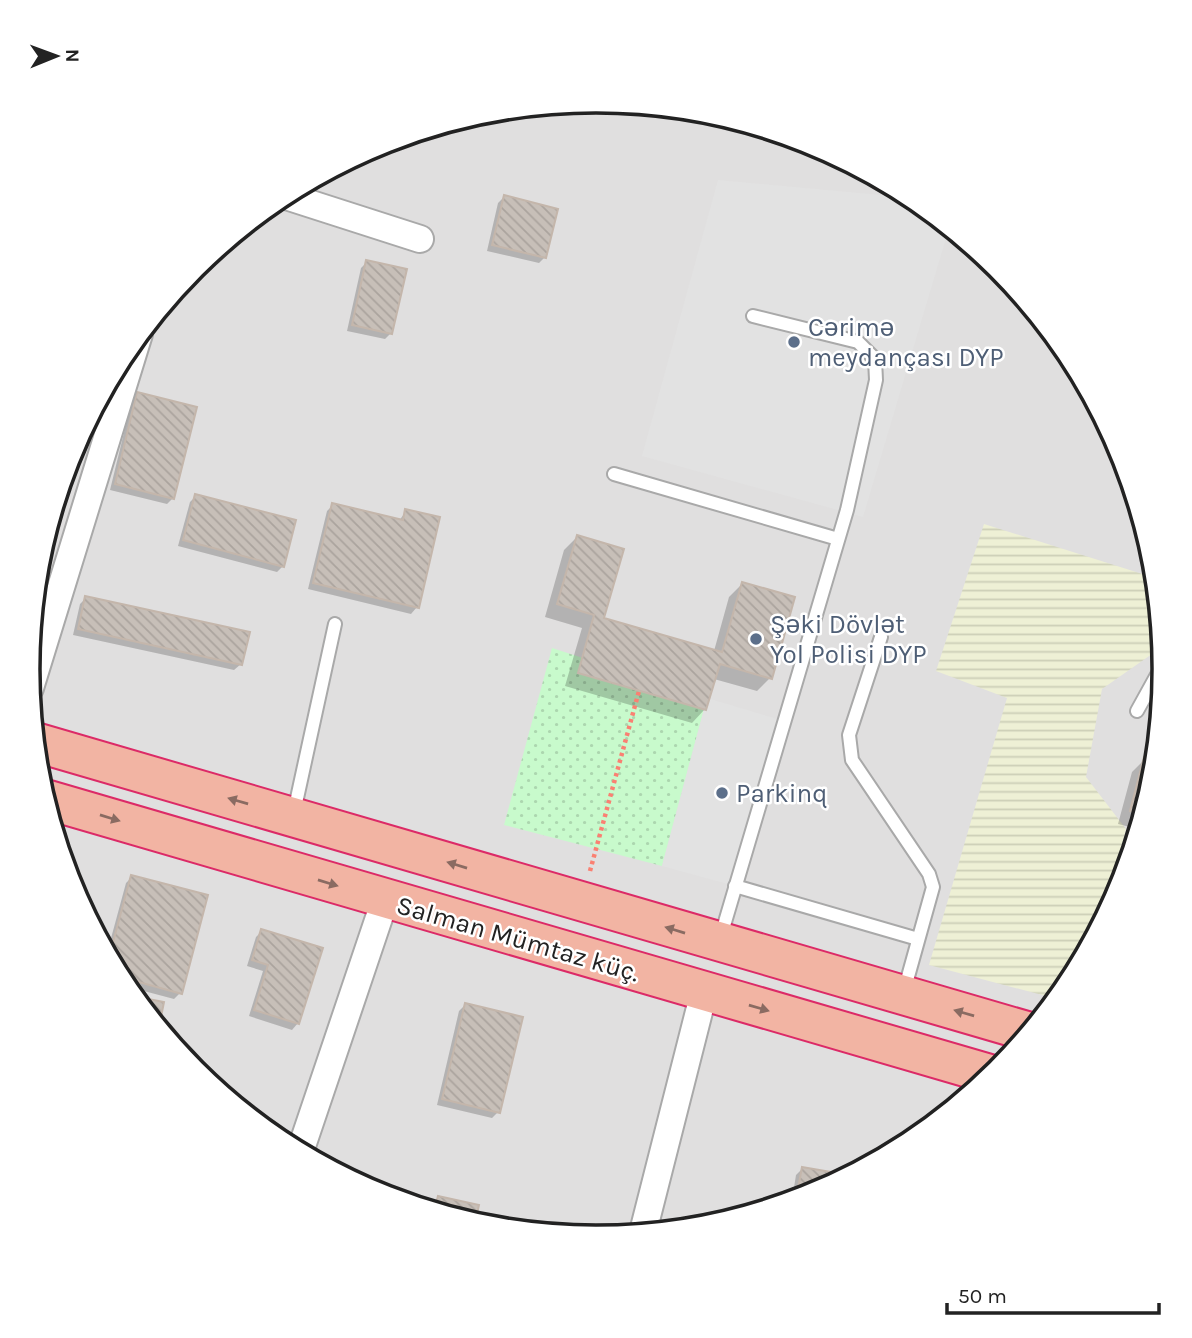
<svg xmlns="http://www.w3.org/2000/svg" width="1192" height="1338" font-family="Karla,sans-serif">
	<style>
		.residential { fill: #e0dfdf }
		.farmland { fill: url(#farmland-rules) }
		.park { fill: url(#park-dots) }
		.parking { fill: #e2e2e2 }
		.shadow { fill: #0003 }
		.building { fill: url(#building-back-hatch); stroke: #c4b6ab; stroke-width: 2 }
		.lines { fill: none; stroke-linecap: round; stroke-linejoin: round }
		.service-casing { stroke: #a9a9a9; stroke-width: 16 }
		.minor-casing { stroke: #a9a9a9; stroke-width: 30 }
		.trunk-casing { stroke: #dc2a67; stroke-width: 42 }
		.path { stroke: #fa8072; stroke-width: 4.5; stroke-dasharray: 3.5 3.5; stroke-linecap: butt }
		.service { stroke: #fff; stroke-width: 12 }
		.minor { stroke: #fff; stroke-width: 26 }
		.trunk { stroke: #f2b4a3; stroke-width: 38 }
		.oneway { fill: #8a6b62 }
		.service-dot { fill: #5c6f8a; stroke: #fff; stroke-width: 2.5 }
		.labels { text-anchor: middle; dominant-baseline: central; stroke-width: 5; stroke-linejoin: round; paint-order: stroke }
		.service-label { font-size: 26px; fill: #4e5e75; stroke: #fff; text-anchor: start }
		.street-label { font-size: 26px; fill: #222; stroke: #fff }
		.rim { fill: none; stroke: #222; stroke-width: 3.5 }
	</style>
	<defs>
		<pattern id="farmland-rules" width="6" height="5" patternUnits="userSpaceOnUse" patternTransform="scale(1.75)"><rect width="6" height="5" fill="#eef0d5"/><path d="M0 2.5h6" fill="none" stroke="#ccceb7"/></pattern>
		<pattern id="park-dots" width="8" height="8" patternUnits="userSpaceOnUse" patternTransform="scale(1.75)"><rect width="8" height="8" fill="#c8facc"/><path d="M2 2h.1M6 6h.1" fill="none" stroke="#acd6af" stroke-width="1.8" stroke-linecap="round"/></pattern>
		<pattern id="building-back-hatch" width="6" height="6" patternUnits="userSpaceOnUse" patternTransform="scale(1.75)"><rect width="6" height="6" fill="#c7bfb8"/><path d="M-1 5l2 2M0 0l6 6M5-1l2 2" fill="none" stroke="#aba49e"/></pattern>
	</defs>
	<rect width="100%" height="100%" fill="#f2efe9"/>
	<path class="residential" d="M30 669a566 566 0 1 1 1132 0a566 566 0 1 1-1132 0Z"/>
	<path class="farmland" d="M 984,524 L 1155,578 L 1162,647 L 1102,689 L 1086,777 L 1126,829 L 1103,919 L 1068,985 L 1057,999 L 929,965 L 1007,698 L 936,671 Z"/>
	<path class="park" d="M 552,648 L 707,698 L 662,866 L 504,825 Z"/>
	<path class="parking" d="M 718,180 L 913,198 L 949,228 L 863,517 L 642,456 Z
		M 707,698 L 784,721 L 735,886 L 662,866 Z"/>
	<path class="shadow" d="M 504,197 L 545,257 L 539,263 L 487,251 L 498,203 Z
		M 367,262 L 391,333 L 385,339 L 347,331 L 361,268 Z
		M 138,394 L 173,498 L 167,504 L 110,490 L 132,400 Z
		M 196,496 L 283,566 L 277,572 L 178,546 L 190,502 Z
		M 333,505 L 399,521 L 406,511 L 417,607 L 411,614 L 308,589 L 327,511 Z
		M 577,537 L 602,619 L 714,651 L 729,597 L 742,584 L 770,678 L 757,691 L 714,679 L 705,709 L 692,723 L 565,686 L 582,628 L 545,617 L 564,550 Z
		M 86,598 L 241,664 L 234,670 L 73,635 L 80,604 Z
		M 1145,759 L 1155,761 L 1153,780 L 1138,829 L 1118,824 L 1132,772 Z
		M 132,877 L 180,993 L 174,999 L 125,986 L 107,953 L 126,883 Z
		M 262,931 L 298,1023 L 292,1030 L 249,1016 L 263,971 L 247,966 L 256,937 Z
		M 465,1005 L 498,1112 L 492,1118 L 437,1105 L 459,1011 Z
		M 802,1169 L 845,1177 L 813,1194 L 792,1200 L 796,1175 Z
		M 438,1197 L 477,1206 L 473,1223 L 431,1210 Z"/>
	<path class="building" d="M 504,195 L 558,209 L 546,258 L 492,245 Z
		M 366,260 L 407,269 L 392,334 L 352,325 Z
		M 137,392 L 197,407 L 174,499 L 115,484 Z
		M 195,494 L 296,520 L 284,567 L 183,540 Z
		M 332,503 L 403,520 L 405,509 L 440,517 L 419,608 L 313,583 Z
		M 577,535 L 624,549 L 604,618 L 722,652 L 742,582 L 795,597 L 772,679 L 720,664 L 706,710 L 578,673 L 594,615 L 557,604 Z
		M 85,596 L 250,632 L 242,665 L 78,629 Z
		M 1144,757 L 1155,760 L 1153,780 L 1143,814 L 1130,811 Z
		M 131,875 L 208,895 L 182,994 L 120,977 L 109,957 Z
		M 261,929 L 323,948 L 299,1024 L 254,1010 L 268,965 L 252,960 Z
		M 133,996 L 164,1002 L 159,1027 Z
		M 465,1003 L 523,1017 L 500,1113 L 442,1099 Z
		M 802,1167 L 848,1175 L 796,1199 Z
		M 438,1196 L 479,1205 L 475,1223 L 434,1211 Z"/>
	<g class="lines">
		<g class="service-casing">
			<path id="service" d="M 614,474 L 838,539
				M 881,637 L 849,735 L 852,760 L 929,874 L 933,887 L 904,991
				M 1137,711 L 1163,664
				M 294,812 L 335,624
				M 735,886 L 918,939
				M 720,939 L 847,510 L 876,380 L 875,359 L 858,342 L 753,316"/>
		</g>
		<g class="minor-casing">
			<path id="minor" d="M 283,195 L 420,239
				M 30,688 L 139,334
				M 300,1152 L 385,900
				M 643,1232 L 704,992"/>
		</g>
		<g class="trunk-casing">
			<path id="trunk" d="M 35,742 L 1030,1032
				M 45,799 L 993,1075"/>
		</g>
		<path class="path" d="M 590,871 L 639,691"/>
		<use href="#service" class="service"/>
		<use href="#minor" class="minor"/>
		<use href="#trunk" class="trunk"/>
	</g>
	<defs><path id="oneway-solid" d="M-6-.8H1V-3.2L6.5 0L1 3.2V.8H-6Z" transform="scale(1.75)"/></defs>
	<g class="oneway">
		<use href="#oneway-solid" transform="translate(238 801) rotate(-164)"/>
		<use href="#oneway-solid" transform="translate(110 818) rotate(17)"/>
		<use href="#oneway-solid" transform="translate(457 865) rotate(-163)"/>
		<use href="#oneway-solid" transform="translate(328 883) rotate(17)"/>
		<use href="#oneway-solid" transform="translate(675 930) rotate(-163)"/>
		<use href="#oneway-solid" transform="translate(759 1008) rotate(16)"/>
		<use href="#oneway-solid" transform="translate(964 1013) rotate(-164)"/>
	</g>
	<g class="service-dot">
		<circle cx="794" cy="342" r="7"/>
		<circle cx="756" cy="639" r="7"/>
		<circle cx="722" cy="793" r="7"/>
	</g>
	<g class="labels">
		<g class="service-label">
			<text x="808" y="327">Cərimə<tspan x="808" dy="30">meydançası DYP</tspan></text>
			<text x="770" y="624">Şəki Dövlət<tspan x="770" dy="30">Yol Polisi DYP</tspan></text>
			<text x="736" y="793">Parkinq</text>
		</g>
		<g class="street-label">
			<text transform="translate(518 939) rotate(16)">Salman Mümtaz küç.</text>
		</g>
	</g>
	<path d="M0 0H1192V1338H0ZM40 669a556 556 0 1 1 1112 0a556 556 0 1 1-1112 0Z" fill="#fff" fill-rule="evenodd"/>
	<path class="rim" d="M40 669a556 556 0 1 1 1112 0a556 556 0 1 1-1112 0Z"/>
	<g transform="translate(56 56) rotate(89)" stroke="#ffffff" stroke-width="5" paint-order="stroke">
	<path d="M0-5L12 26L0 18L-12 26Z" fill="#222222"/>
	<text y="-10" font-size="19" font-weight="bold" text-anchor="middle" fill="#222222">N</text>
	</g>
	<path d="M947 1303v10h212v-10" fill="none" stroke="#222222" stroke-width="3.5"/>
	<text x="958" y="1303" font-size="21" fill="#222222" stroke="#ffffff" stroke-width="5" paint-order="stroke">50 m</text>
</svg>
